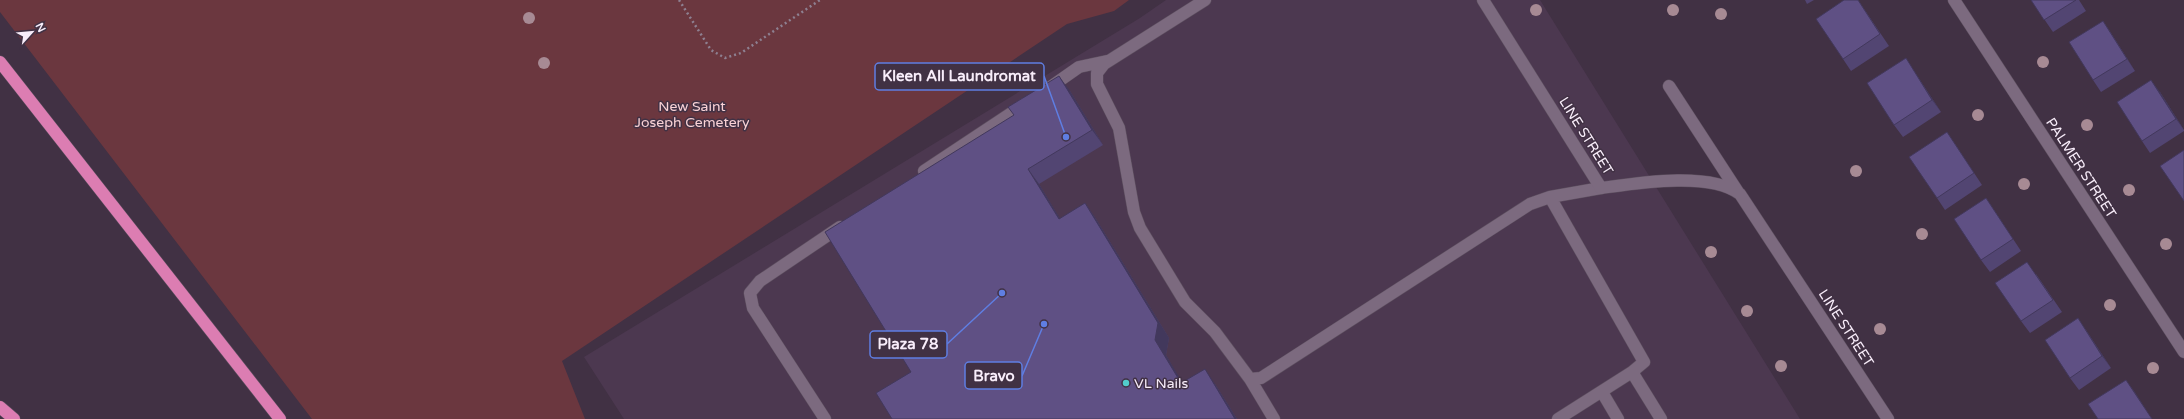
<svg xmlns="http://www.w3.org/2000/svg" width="2184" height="419" font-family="'Varela Round',sans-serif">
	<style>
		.built { fill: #4c3850 }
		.green { fill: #6b373f }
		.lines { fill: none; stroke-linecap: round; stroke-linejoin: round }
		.lane-casing { stroke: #5e5060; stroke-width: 13 }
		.street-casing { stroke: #5e5060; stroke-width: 13 }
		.highway-casing { stroke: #5e5060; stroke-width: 13 }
		.path { stroke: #8e8091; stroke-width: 2.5; stroke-dasharray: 2 3; stroke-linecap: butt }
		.lane { stroke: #7c6a7f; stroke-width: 12 }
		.street { stroke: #7c6a7f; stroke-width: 12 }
		.highway { stroke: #dc7db2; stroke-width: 12 }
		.tree { fill: #a78a94 }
		.wall { fill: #524572 }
		.shaded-wall { fill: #42385c }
		.building { fill: #5f5084; stroke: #42385c }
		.poi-dot { fill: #52cdcc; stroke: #413144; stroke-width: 1.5 }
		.labels { text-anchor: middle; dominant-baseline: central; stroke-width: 3; stroke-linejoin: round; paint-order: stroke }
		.park-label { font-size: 14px; fill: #fad2d6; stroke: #413144 }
		.street-label { font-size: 14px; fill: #f8edfa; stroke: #413144 }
		.poi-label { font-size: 14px; fill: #f8edfa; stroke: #413144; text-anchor: start }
		.leader { fill: none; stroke: #5f7ee2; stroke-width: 1.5 }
		.callout-dot { fill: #5f7ee2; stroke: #413144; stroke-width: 1.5 }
		.callout { fill: #413144; stroke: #5f7ee2; stroke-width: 1.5 }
		.callout-label { font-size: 15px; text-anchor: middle; font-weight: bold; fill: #f8edfa }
	</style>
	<rect width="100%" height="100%" fill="#413144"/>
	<path class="built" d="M 1166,0 L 1540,0 L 1800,419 L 624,419 L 584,357 L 1140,18 Z"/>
	<path class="green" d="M 0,0 L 1129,0 L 1114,11 L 1067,24 L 562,361 L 585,419 L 312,419 L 0,12 Z"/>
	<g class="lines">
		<g class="lane-casing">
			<path id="lane" d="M 1205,0 L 1104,64 L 1097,73 L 1097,84 L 1119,128 L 1134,212 L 1140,228 L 1185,302 L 1215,332 L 1250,379 L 1261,378 L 1530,204 L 1550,197 L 1601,188
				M 1049,88 L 1079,67 L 1107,61
				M 924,171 L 1025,104
				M 1550,197 L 1644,362 L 1632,372 L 1558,419
				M 1632,372 L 1661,419
				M 1250,379 L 1274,419
				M 1602,392 L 1618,419
				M 825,419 L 753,308 L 750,293 L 760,281 L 840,227"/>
		</g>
		<g class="street-casing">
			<path id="street" d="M 1483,0 L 1601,188 C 1637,183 1710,171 1740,194 L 1888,419
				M 1954,0 L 2184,352
				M 1669,86 L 1738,192"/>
		</g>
		<g class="highway-casing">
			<path id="highway" d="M 0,62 L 280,419
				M 0,407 L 14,419"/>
		</g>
		<path class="path" d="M 679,0 L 711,50 L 725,58 L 741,53 L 820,0"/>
		<use href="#lane" class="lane"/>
		<use href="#street" class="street"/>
		<use href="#highway" class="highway"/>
	</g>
	<g class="tree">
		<circle cx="1536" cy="10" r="6"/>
		<circle cx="1673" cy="10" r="6"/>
		<circle cx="1721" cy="14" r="6"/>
		<circle cx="529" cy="18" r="6"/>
		<circle cx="2043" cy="62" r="6"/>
		<circle cx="544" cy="63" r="6"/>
		<circle cx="1978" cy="115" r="6"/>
		<circle cx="2087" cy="125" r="6"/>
		<circle cx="1856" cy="171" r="6"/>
		<circle cx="2024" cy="184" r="6"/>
		<circle cx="2129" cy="190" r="6"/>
		<circle cx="1922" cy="234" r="6"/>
		<circle cx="2166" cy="244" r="6"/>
		<circle cx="1711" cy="252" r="6"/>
		<circle cx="2110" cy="305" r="6"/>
		<circle cx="1747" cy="311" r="6"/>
		<circle cx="1880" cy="329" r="6"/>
		<circle cx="1781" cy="366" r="6"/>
		<circle cx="2153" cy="368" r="6"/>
	</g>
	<path class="wall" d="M 1805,0 L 1814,0 L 1807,4 Z
		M 1858,0 L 1889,46 L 1851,71 L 1843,59 Z
		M 2031,0 L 2079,0 L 2086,11 L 2053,32 Z
		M 2103,21 L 2111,33 L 2135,71 L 2101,92 L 2093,80 Z
		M 1914,71 L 1941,112 L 1903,137 L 1894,125 Z
		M 1070,91 L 1103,145 L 1039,184 L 1060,219 L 1085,203 L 1096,219 L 1169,338 L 1166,355 L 1182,383 L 1215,384 L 1237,419 L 892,419 L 911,372 Z
		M 2160,92 L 2184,130 L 2184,131 L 2150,153 L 2142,141 Z
		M 1955,144 L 1982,185 L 1945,210 L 1937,198 Z
		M 1986,198 L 2021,251 L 1990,272 L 1981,260 Z
		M 2036,274 L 2062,312 L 2030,333 L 2021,321 Z
		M 2086,330 L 2111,368 L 2079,390 L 2070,378 Z"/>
	<path class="shaded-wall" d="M 2103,21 L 2111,33 L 2135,71 L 2127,59 Z
		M 1906,58 L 1914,71 L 1941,112 L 1932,100 Z
		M 1059,76 L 1070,91 L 1103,145 L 1092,130 Z
		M 2151,80 L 2160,92 L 2184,130 L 2176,119 Z
		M 1028,169 L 1039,184 L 1070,235 L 1059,219 Z
		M 1085,203 L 1096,219 L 1169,338 L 1166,355 L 1192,399 L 1181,383 L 1155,340 Z
		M 2078,318 L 2086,330 L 2111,368 L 2102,356 Z
		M 1205,369 L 1215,384 L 1237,419 L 1235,419 Z
		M 2126,380 L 2135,392 L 2152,419 Z"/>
	<path class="building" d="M 1844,0 L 1858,0 L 1880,34 L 1843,59 L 1816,19 Z
		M 2031,0 L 2076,0 L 2044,20 Z
		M 2103,21 L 2127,59 L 2093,80 L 2069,42 Z
		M 1906,58 L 1932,100 L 1894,125 L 1867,83 Z
		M 1059,76 L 1092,130 L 1028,169 L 1059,219 L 1085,203 L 1158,323 L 1155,340 L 1181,383 L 1205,369 L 1235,419 L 892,419 L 876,393 L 911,372 L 825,232 L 1014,115 L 1008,107 Z
		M 2151,80 L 2176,119 L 2142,141 L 2117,102 Z
		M 1947,132 L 1974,173 L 1937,198 L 1909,157 Z
		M 2184,150 L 2184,201 L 2160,166 Z
		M 1986,198 L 2013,239 L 1981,260 L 1954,219 Z
		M 2027,262 L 2053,300 L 2021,321 L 1995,283 Z
		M 2078,318 L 2102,356 L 2070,378 L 2045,340 Z
		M 2126,380 L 2152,419 L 2098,419 L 2088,404 Z"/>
	<circle class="poi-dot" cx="1126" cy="383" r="4"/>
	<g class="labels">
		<g class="park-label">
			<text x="692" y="106">New Saint<tspan x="692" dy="16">Joseph Cemetery</tspan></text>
		</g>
		<g class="street-label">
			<text transform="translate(1586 136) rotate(58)">LINE STREET</text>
			<text transform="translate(2081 168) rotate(57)">PALMER STREET</text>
			<text transform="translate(1846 328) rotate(57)">LINE STREET</text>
		</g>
		<g class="poi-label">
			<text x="1134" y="383">VL Nails</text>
		</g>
	</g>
	<path class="leader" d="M1066 137L1044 76M1002 293L947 344M1044 324L1022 376"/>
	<g class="callout-dot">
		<circle cx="1066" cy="137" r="4"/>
		<circle cx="1002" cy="293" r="4"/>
		<circle cx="1044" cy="324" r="4"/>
	</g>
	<g class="callout">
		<rect x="875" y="63" width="169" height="27" rx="4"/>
		<rect x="870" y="331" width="77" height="27" rx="4"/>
		<rect x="965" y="362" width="57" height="27" rx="4"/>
	</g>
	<g class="callout-label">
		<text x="959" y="81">Kleen All Laundromat</text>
		<text x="908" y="349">Plaza 78</text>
		<text x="994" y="381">Bravo</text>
	</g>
	<g transform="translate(32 32) rotate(63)" stroke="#413144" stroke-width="3" paint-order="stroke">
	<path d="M0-3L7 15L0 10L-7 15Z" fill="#f8edfa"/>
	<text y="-6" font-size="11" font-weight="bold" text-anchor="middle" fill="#f8edfa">N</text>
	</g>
</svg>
